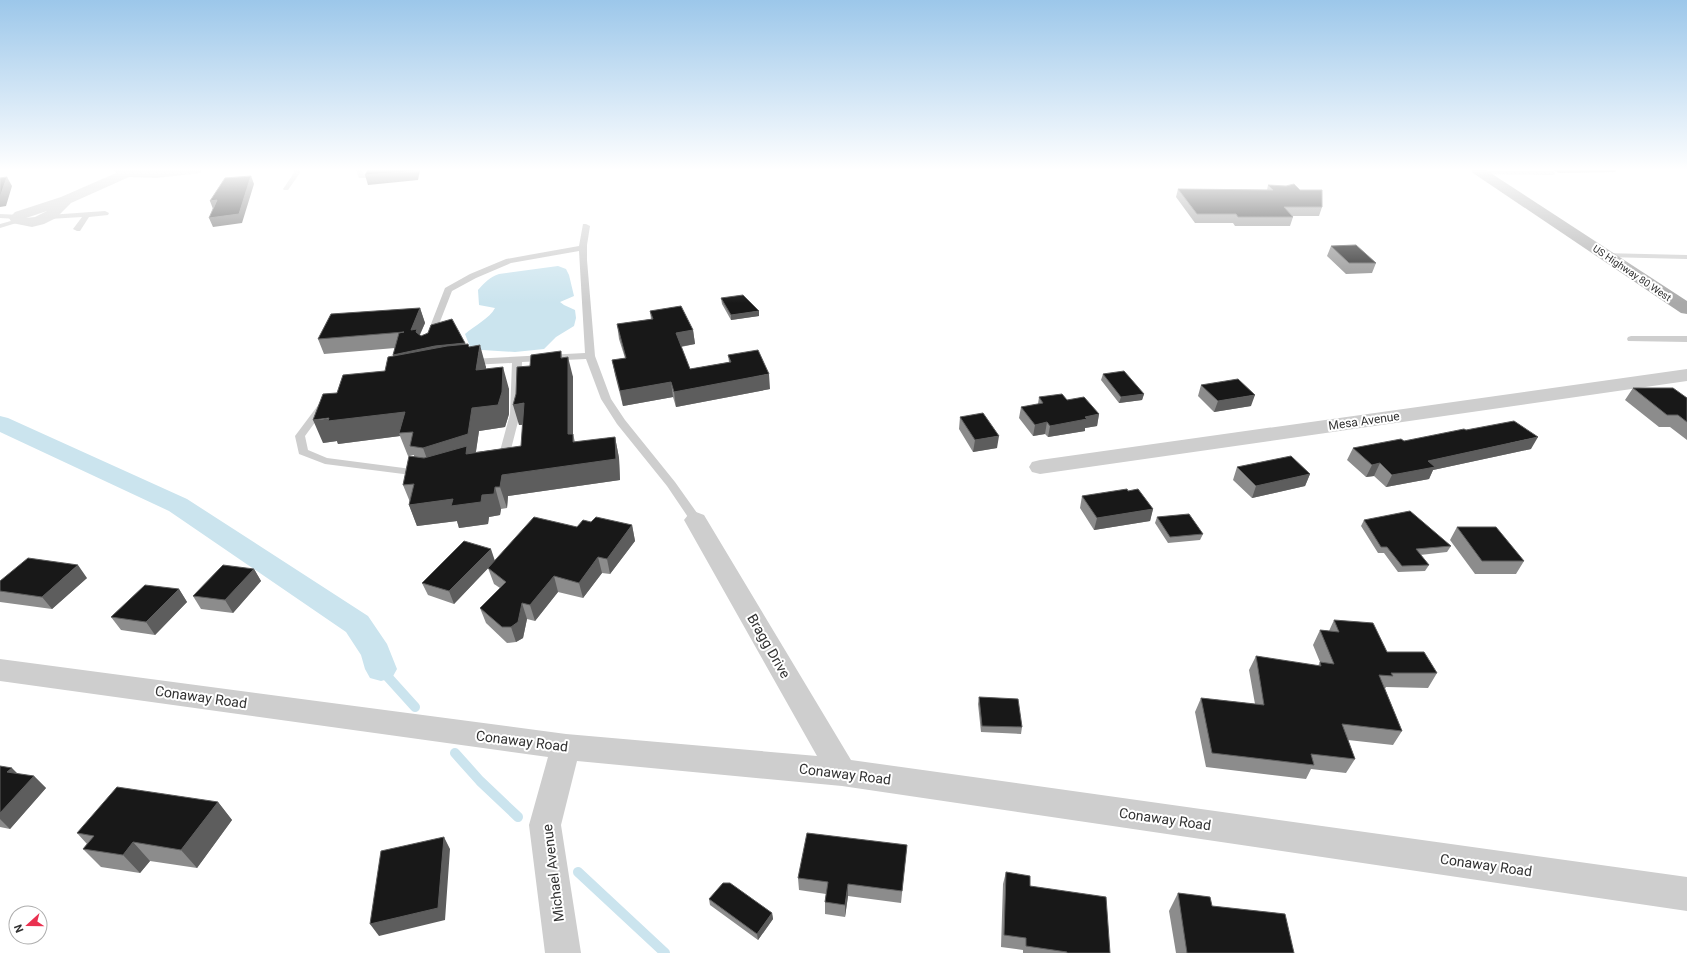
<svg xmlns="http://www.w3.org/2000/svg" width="1687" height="953" font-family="Roboto,sans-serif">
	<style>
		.water { fill: #cbe4ee }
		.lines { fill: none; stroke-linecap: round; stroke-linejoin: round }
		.stream-far1 { stroke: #cbe4ee; stroke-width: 8 }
		.stream { stroke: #cbe4ee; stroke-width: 10 }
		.canal { fill: #cbe4ee; fill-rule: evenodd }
		.service { fill: #cecece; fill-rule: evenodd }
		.minor { fill: #cecece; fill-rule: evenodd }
		.primary { fill: #a9a9a9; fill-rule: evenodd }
		.wall { fill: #8c8c8c }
		.shaded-wall { fill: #5d5d5d }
		.building { fill: #181818; stroke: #5d5d5d }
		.labels { text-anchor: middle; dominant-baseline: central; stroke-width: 4; stroke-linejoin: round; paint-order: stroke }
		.far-street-label { font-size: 10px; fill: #313131; stroke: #fff }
		.street-label { font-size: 12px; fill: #313131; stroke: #fff }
		.near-street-label { font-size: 14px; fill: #313131; stroke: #fff }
	</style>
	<rect width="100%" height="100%" fill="#fff"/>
	<path class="water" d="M 558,266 L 566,269 L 569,275 L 574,296 L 560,302 L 564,305 L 575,310 L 576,318 L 574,326 L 556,337 L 544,349 L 515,352 L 482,350 L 470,347 L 465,334 C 474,326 490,318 495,308 L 479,305 L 478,290 C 484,283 490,277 499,274 Z"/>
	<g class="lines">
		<path class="stream-far1" d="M 381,669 L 388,677"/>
		<path class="stream" d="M 387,676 L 415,707
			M 455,753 L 480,781 L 518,817
			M 578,872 L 665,953"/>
		<path class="canal" d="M 0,416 L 8,418 L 187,499 L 368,616 L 387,644 L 397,669 L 392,678 L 381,681 L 370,678 L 365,669 L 361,655 L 346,632 L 169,511 L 0,432 Z"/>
		<path class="service" d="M 294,170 L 300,170 L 300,173 L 288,190 L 284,190 L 283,189 L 294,173 Z
			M 356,170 L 362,170 L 364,175 L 372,174 L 375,176 L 372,178 L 359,178 Z
			M 1480,171 L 1553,171 L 1556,173 L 1553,175 L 1482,174 L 1479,172 Z
			M 105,211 L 109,213 L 108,215 L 89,217 L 80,231 L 77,231 L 73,229 L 82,217 L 49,219 L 45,217 L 49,215 Z
			M 0,214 L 21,215 L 22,217 L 19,219 L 23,221 L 0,228 L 0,224 L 18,219 L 0,218 Z
			M 583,224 L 586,224 L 590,226 L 587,245 L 587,260 L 595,356 L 611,399 L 625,420 L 675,482 L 702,520 L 700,523 L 692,523 L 667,486 L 617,424 L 601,399 L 586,359 L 522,362 L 520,414 L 510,453 L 509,455 L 496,459 L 491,456 L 492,454 L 500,451 L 510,414 L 512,363 L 471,365 L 466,362 L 471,359 L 585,353 L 579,251 L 511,263 L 476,278 L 452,291 L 434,337 L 430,340 L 426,337 L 445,288 L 470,274 L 506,259 L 579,246 Z
			M 1603,253 L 1687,255 L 1687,259 L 1606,257 L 1602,255 Z
			M 1631,336 L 1687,336 L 1687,342 L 1628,341 L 1627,339 L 1628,337 Z
			M 325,399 L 330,402 L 305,436 L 308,450 L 327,458 L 419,470 L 423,471 L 424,473 L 423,475 L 419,476 L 325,464 L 299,454 L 295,436 L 322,400 Z"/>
		<path class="minor" d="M 114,170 L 202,170 L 201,173 L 156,178 L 129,177 L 71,203 L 56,218 L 44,224 L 32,227 L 12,223 L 9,218 L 15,212 L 61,197 L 116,173 ZM 47,211 L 35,217 L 26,218 Z
			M 1687,369 L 1687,381 L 1040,474 L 1032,472 L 1029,467 L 1032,462 L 1040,460 Z
			M 696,512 L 704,515 L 851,760 L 1687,877 L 1687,911 L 842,786 L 577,761 L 561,825 L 581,953 L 545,953 L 529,825 L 548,757 L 0,681 L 0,659 L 566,734 L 817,756 L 684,520 L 688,515 Z"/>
		<path class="primary" d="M 1472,170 L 1486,170 L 1687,301 L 1687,314 L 1681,313 L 1473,173 Z"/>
	</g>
	<path class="wall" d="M 1553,170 L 1616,170 L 1615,172 L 1559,173 Z
		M 1268,185 L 1300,190 L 1322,207 L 1319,216 L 1292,216 L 1293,217 L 1290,226 L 1235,226 L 1233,223 L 1195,223 L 1176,197 L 1178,189 L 1267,190 Z
		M 1331,246 L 1376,263 L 1372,273 L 1346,274 L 1327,256 Z
		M 721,298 L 759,316 L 731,320 L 722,304 Z
		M 420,308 L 425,323 L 420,335 L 421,336 L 465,343 L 466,345 L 469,347 L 486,367 L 486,369 L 509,389 L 509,414 L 505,427 L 479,431 L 476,452 L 521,446 L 523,425 L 519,425 L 530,366 L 561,351 L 562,358 L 573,377 L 573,434 L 575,442 L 615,437 L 619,458 L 620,480 L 508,496 L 507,508 L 501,509 L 500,515 L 489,517 L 488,524 L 459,528 L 457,521 L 417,526 L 409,505 L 410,502 L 403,485 L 414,457 L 414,455 L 408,456 L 400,436 L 338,444 L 337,441 L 323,443 L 337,393 L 385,371 L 394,356 L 393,355 L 395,348 L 324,354 L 318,339 Z
		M 650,311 L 693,330 L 695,344 L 681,347 L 690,369 L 729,362 L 728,355 L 770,389 L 676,407 L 673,397 L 623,406 L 615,375 L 612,360 L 625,358 L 619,339 L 617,324 L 651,319 Z
		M 1103,374 L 1144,394 L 1142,400 L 1119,403 L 1101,380 Z
		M 1201,385 L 1251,406 L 1214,412 L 1198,396 Z
		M 1633,388 L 1687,398 L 1687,440 L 1670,427 L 1659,427 L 1625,400 Z
		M 1039,397 L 1067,400 L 1099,414 L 1097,426 L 1085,428 L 1085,431 L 1048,437 L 1045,434 L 1033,436 L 1019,418 L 1021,407 L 1038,404 Z
		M 960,417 L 997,448 L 973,452 L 959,429 Z
		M 1466,430 L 1531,449 L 1433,470 L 1429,479 L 1386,487 L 1374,476 L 1366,477 L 1347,460 L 1353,448 L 1404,441 Z
		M 1237,467 L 1310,474 L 1305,486 L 1252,498 L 1233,480 Z
		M 1128,491 L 1153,509 L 1150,521 L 1094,530 L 1080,508 L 1082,496 Z
		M 1157,517 L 1203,534 L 1200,540 L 1168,543 L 1155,523 Z
		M 1364,520 L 1451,546 L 1447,552 L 1420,555 L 1429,565 L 1425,571 L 1398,572 L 1384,553 L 1378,553 L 1361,526 Z
		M 591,522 L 632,525 L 635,541 L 610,574 L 602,573 L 583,598 L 558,592 L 535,621 L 527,619 L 523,638 L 516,642 L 507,643 L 486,623 L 480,608 L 500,588 L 494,584 L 488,568 L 493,563 L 454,604 L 428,595 L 422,583 L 495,561 L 577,527 Z
		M 1457,527 L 1524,561 L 1516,574 L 1475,574 L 1450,540 Z
		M 254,569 L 261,581 L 233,613 L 201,609 L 193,596 Z
		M 87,578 L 52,609 L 0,602 L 0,581 Z
		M 179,589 L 187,602 L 155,635 L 121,630 L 111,617 Z
		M 1334,620 L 1387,652 L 1437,673 L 1428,688 L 1386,687 L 1385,689 L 1402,731 L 1393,745 L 1348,740 L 1355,759 L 1346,773 L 1311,769 L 1306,779 L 1206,767 L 1195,712 L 1201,698 L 1255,704 L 1249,670 L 1256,656 L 1318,666 L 1320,662 L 1313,645 L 1320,630 L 1329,631 Z
		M 979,697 L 1022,727 L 1021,734 L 981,732 L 978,704 Z
		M 0,766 L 18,774 L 34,776 L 46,788 L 10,829 L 0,827 Z
		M 218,802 L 232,820 L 197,868 L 150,861 L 140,873 L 101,867 L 83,849 L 87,844 L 77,833 Z
		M 907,845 L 901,903 L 848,896 L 845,917 L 825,914 L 825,902 L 826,894 L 799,890 L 798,878 Z
		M 1006,872 L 1030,886 L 1110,953 L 1023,953 L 1023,950 L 1001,947 L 1003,884 Z
		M 1178,893 L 1212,906 L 1294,953 L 1176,953 L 1169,911 Z
		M 709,899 L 772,913 L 773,919 L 758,940 L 710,905 Z"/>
	<path class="shaded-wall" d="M 415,170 L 420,170 L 418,180 L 368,185 L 365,175 Z
		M 251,176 L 254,184 L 242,223 L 213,227 L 209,218 Z
		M 7,177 L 12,186 L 6,206 L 0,207 L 0,197 Z
		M 217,200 L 213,209 L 210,201 Z
		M 420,308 L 425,323 L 419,336 L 411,330 Z
		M 759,311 L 759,316 L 731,320 L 731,315 Z
		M 693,330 L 695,344 L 678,347 L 676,333 Z
		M 465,343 L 470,358 L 399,370 L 393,355 L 435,346 Z
		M 480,345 L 486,367 L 483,392 L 476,370 Z
		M 568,357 L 573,377 L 573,455 L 568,434 Z
		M 503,367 L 509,389 L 509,414 L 505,427 L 479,431 L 475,457 L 431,470 L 423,448 L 472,408 Z
		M 769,374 L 770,389 L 676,407 L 674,392 Z
		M 671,382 L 673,397 L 623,406 L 620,391 Z
		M 1144,394 L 1142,400 L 1119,403 L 1121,397 Z
		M 1255,395 L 1251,406 L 1214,412 L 1218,401 Z
		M 524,403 L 529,424 L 519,425 L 513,405 Z
		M 405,412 L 399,433 L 400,436 L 338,444 L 337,441 L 323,443 L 313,420 Z
		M 1099,414 L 1097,426 L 1085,428 L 1085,431 L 1048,437 L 1050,426 L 1085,417 Z
		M 1047,422 L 1045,434 L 1033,436 L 1035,425 Z
		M 999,436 L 997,448 L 973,452 L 975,440 Z
		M 615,437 L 619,458 L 620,480 L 508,496 L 507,508 L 500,487 L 502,475 Z
		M 1538,437 L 1531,449 L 1433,470 L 1429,479 L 1386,487 L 1392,475 L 1428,461 Z
		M 1380,463 L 1374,476 L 1366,477 L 1372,465 Z
		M 1310,474 L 1305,486 L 1252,498 L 1256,486 Z
		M 495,487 L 501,509 L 500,515 L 489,517 L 488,524 L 459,528 L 457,521 L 417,526 L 409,505 L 482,495 Z
		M 1153,509 L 1150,521 L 1094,530 L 1097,518 Z
		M 632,525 L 635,541 L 610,574 L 607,559 Z
		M 491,549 L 495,561 L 454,604 L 449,591 Z
		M 598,557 L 602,573 L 583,598 L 579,583 Z
		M 78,565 L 87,578 L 52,609 L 42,597 Z
		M 254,569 L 261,581 L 233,613 L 225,600 Z
		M 554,576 L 558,592 L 535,621 L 530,605 Z
		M 179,589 L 187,602 L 155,635 L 146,622 Z
		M 522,603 L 527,619 L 523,638 L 516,642 L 511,627 Z
		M 12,768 L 24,780 L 7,772 Z
		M 34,776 L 46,788 L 10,829 L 0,819 L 0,813 Z
		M 218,802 L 232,820 L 197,868 L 181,850 Z
		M 444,837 L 450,849 L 445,920 L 379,936 L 370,924 Z
		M 133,842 L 150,861 L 140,873 L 123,855 Z
		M 848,884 L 848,896 L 845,917 L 845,905 Z
		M 772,913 L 773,919 L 758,940 L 757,934 Z"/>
	<path class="building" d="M 368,170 L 415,170 L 415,171 L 365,175 Z
		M 251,176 L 239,214 L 209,218 L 217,200 L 210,201 L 225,178 Z
		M 7,177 L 0,197 L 0,178 Z
		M 1294,184 L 1300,190 L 1322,190 L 1322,207 L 1284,207 L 1293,217 L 1238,217 L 1236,214 L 1197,214 L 1178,189 L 1273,190 L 1268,185 L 1286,186 Z
		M 1356,245 L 1376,263 L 1349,263 L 1331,246 Z
		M 743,295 L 759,311 L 731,315 L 721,298 Z
		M 681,306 L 693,330 L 676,333 L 690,369 L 731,362 L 728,355 L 758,350 L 769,374 L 674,392 L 671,382 L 620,391 L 612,360 L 626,358 L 617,324 L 653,319 L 650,311 Z
		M 420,308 L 411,330 L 417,329 L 416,332 L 421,336 L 428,333 L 431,325 L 452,319 L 465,343 L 435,346 L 393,355 L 399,333 L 404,332 L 318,339 L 331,314 Z
		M 468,344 L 469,347 L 480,345 L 476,370 L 503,367 L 502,392 L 498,405 L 472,408 L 468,434 L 423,448 L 410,446 L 413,432 L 399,433 L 405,412 L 328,421 L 329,418 L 313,420 L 323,394 L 337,393 L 343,375 L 385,371 L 388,357 L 447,346 Z
		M 561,351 L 561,358 L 568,357 L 568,434 L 573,434 L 573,442 L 615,437 L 616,459 L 502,475 L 500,487 L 495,487 L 494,494 L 482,495 L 481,502 L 451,506 L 453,499 L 409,505 L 414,484 L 403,485 L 409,456 L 424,458 L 467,446 L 466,454 L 521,446 L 524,403 L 513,405 L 516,394 L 517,367 L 530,366 L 531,355 Z
		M 1124,371 L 1144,394 L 1121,397 L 1103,374 Z
		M 1238,379 L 1255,395 L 1218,401 L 1201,385 Z
		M 1633,388 L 1673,388 L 1687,398 L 1687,422 L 1678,415 L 1667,415 Z
		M 1062,394 L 1067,400 L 1084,397 L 1099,414 L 1085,417 L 1087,419 L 1050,426 L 1047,422 L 1035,425 L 1021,407 L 1043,403 L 1039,397 Z
		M 983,413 L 999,436 L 975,440 L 960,417 Z
		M 1514,421 L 1538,437 L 1428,461 L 1435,467 L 1392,475 L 1380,463 L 1372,465 L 1353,448 L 1401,439 L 1404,441 L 1464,429 L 1466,430 Z
		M 1291,456 L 1310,474 L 1256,486 L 1237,467 Z
		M 1127,489 L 1128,491 L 1138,489 L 1153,509 L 1097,518 L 1082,496 Z
		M 1410,511 L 1451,546 L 1416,549 L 1429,565 L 1402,566 L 1387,547 L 1381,547 L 1364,520 Z
		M 1189,514 L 1203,534 L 1170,537 L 1157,517 Z
		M 534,517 L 577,527 L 583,520 L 591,522 L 596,517 L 632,525 L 607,559 L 598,557 L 579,583 L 554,576 L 530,605 L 522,603 L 518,622 L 511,627 L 502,627 L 480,608 L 506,582 L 488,568 Z
		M 1457,527 L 1496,527 L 1524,561 L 1482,561 Z
		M 464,541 L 491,549 L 449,591 L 422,583 Z
		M 28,558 L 78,565 L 42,597 L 0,591 L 0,581 Z
		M 223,565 L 254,569 L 225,600 L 193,596 Z
		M 145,585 L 179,589 L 146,622 L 111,617 Z
		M 1334,620 L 1373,623 L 1387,652 L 1424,652 L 1437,673 L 1391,673 L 1393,676 L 1379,675 L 1402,731 L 1342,724 L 1355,759 L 1311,754 L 1314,765 L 1212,753 L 1201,698 L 1264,705 L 1256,656 L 1321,666 L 1320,662 L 1334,664 L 1320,630 L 1339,632 Z
		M 979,697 L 1018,699 L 1022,727 L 982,726 Z
		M 0,766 L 12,768 L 7,772 L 34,776 L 0,813 Z
		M 117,787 L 218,802 L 181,850 L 133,842 L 123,855 L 83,849 L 94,836 L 77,833 Z
		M 807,833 L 907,845 L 902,891 L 848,884 L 845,905 L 825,902 L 828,882 L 798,878 Z
		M 444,837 L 438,908 L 370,924 L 381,851 Z
		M 1006,872 L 1030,876 L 1030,886 L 1106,897 L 1110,953 L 1067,953 L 1067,952 L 1026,946 L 1026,938 L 1004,935 Z
		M 723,883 L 730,883 L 772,913 L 757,934 L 709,899 Z
		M 1178,893 L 1210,897 L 1212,906 L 1285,914 L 1294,953 L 1187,953 Z"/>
	<linearGradient id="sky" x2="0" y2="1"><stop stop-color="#9cc7ea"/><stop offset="0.56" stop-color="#fff"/><stop offset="1" stop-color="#fff" stop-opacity="0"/></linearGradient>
	<rect width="1687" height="303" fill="url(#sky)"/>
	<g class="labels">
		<g class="far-street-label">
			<text transform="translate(1632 273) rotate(34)">US Highway 80 West</text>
		</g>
		<g class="street-label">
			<text transform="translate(1364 421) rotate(-8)">Mesa Avenue</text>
		</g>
		<g class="near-street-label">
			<text transform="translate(769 646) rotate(60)">Bragg Drive</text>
			<text transform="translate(201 697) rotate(8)">Conaway Road</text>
			<text transform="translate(522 741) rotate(7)">Conaway Road</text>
			<text transform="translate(845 774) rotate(7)">Conaway Road</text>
			<text transform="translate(1165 819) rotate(8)">Conaway Road</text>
			<text transform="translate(1486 865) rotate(8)">Conaway Road</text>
			<text transform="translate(553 873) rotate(-97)">Michael Avenue</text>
		</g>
	</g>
	<g transform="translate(28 925) rotate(249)"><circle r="19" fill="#ffffff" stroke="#adadad"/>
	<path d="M0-3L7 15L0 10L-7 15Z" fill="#ea3150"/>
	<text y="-6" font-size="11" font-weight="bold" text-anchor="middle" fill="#313131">N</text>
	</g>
</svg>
